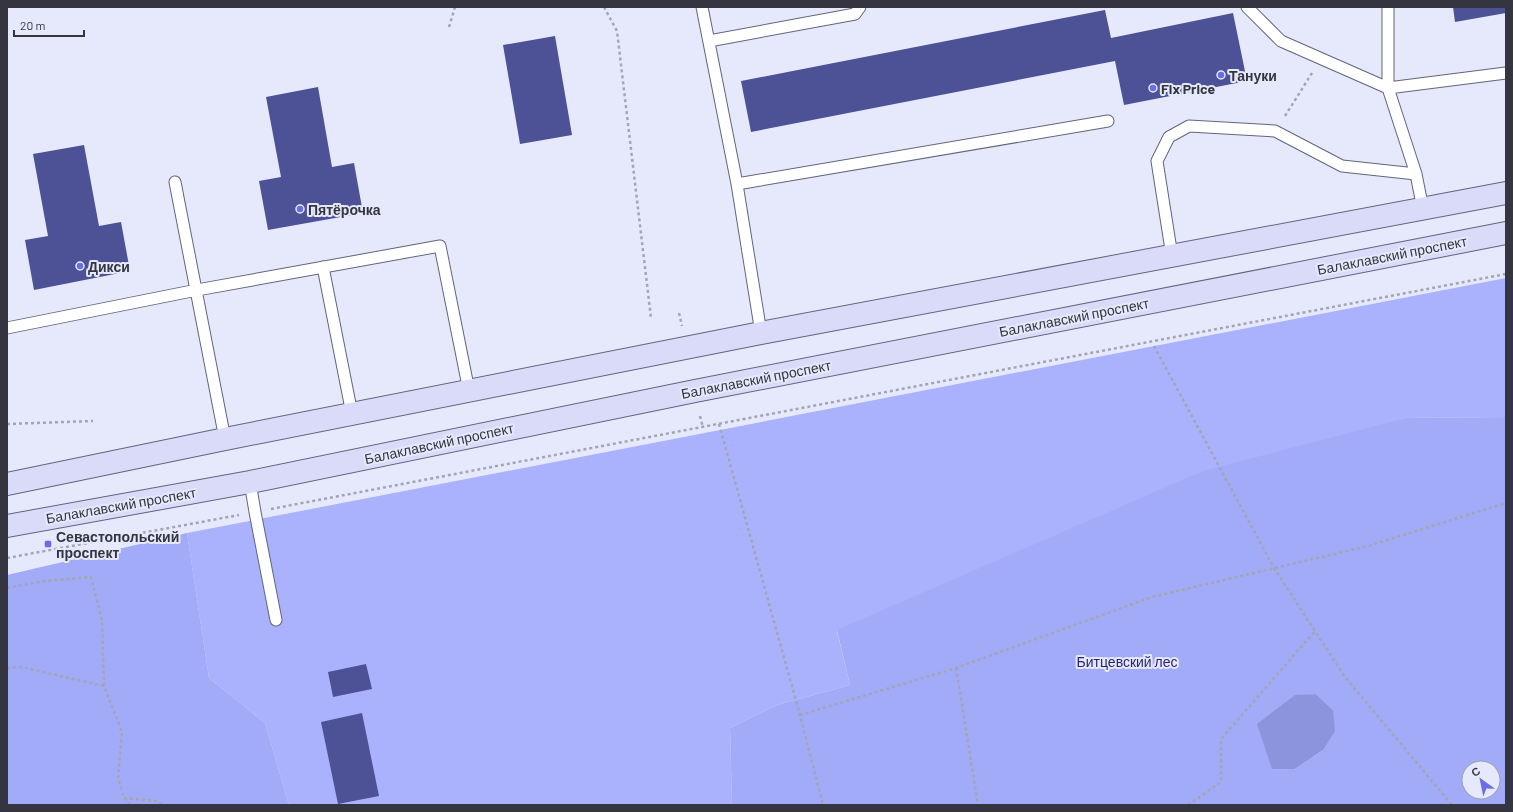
<svg xmlns="http://www.w3.org/2000/svg" width="1513" height="812" font-family="Barlow,sans-serif">
	<style>
		.green { fill: #aab2fe }
		.forest { fill: #a2abf8; fill-rule: evenodd }
		.water { fill: #8c94de }
		.building { fill: #4d5195 }
		.lines { fill: none; stroke-linecap: round; stroke-linejoin: round }
		.lane-casing { stroke: #61657d; stroke-width: 13 }
		.secondary-casing { stroke: #61657d; stroke-width: 24 }
		.path { stroke: #a3a5b5; stroke-width: 2.5; stroke-dasharray: 3 3; stroke-linecap: butt }
		.lane { stroke: #fff; stroke-width: 11 }
		.secondary { stroke: #d9dbf9; stroke-width: 22 }
		.poi-dot { fill: #6a6de6; stroke: #e6e9fb; stroke-width: 1.5 }
		.labels { text-anchor: middle; dominant-baseline: central; stroke-width: 4; stroke-linejoin: round; paint-order: stroke }
		.poi-label { font-size: 14px; font-weight: bold; fill: #343540; stroke: #e6e9fb; text-anchor: start }
		.street-label { font-size: 14px; fill: #343540; stroke: #e6e9fb }
		.park-label { font-size: 14px; fill: #271f75; stroke: #e6e9fb }
	</style>
	<rect width="100%" height="100%" fill="#e6e9fb"/>
	<path class="green" d="M 1506,278 L 1506,417 L 1406,418 L 837,631 L 850,685 L 777,705 L 730,728 L 732,805 L 289,805 L 265,723 L 209,678 L 187,533 Z"/>
	<path class="forest" d="M 1506,417 L 1506,805 L 732,805 L 730,728 L 777,705 L 850,685 L 837,630 L 1203,471 L 1406,418 ZM 1316,694 L 1333,710 L 1323,750 L 1295,769 L 1273,769 L 1295,696 ZM 1469,768 L 1493,768 L 1493,792 L 1469,792 Z
		M 187,533 L 209,678 L 265,723 L 289,805 L 7,805 L 7,575 Z"/>
	<path class="water" d="M 1316,694 L 1333,710 L 1335,731 L 1323,750 L 1295,769 L 1272,769 L 1257,724 L 1295,695 Z"/>
	<path class="building" d="M 1453,7 L 1506,7 L 1506,13 L 1455,22 Z
		M 1105,10 L 1111,38 L 1233,13 L 1247,81 L 1124,105 L 1115,61 L 751,132 L 741,81 Z
		M 555,36 L 572,135 L 520,144 L 503,45 Z
		M 318,87 L 332,167 L 354,163 L 363,213 L 268,230 L 259,181 L 281,177 L 266,97 Z
		M 84,145 L 99,226 L 121,222 L 130,271 L 34,290 L 25,240 L 48,236 L 33,154 Z
		M 366,664 L 372,689 L 333,697 L 328,672 Z
		M 362,713 L 379,796 L 338,804 L 321,722 Z"/>
	<g class="lines">
		<g class="lane-casing">
			<path id="lane" d="M 702,7 L 737,184 L 761,333
				M 1247,7 L 1281,41 L 1388,88 L 1506,73
				M 1388,7 L 1388,88 L 1416,174 L 1423,209
				M 709,41 L 855,14 L 860,7
				M 175,182 L 225,439
				M 737,184 L 1108,121
				M 1172,256 L 1157,161 L 1169,137 L 1189,126 L 1275,131 L 1342,166 L 1416,174
				M 323,267 L 352,414
				M 7,328 L 197,290 L 440,246 L 469,391
				M 250,482 L 255,512 L 276,620"/>
		</g>
		<g class="secondary-casing">
			<path id="secondary" d="M 7,484 L 225,439 L 761,333 L 1506,193
				M 7,526 L 250,482 L 695,391 L 1506,233"/>
		</g>
		<path class="path" d="M 604,7 L 617,31 L 651,318
			M 449,27 L 455,7
			M 1285,116 L 1312,73
			M 679,313 L 682,326
			M 1154,346 L 1274,568 L 1345,677 L 1452,805
			M 700,416 L 703,428
			M 7,424 L 93,421
			M 719,424 L 800,715 L 823,805
			M 271,509 L 1506,274
			M 7,558 L 239,515
			M 7,588 L 45,581 L 91,577 L 102,621 L 104,686 L 122,732 L 118,778 L 124,798 L 130,805
			M 7,668 L 21,667 L 104,686
			M 956,668 L 978,805
			M 800,715 L 956,668 L 1152,597 L 1368,546 L 1506,503
			M 124,798 L 157,801 L 162,805
			M 1188,805 L 1221,782 L 1221,739 L 1315,631"/>
		<use href="#lane" class="lane"/>
		<use href="#secondary" class="secondary"/>
	</g>
	<g class="poi-dot">
		<circle cx="1221" cy="75" r="4"/>
		<circle cx="1153" cy="88" r="4"/>
		<circle cx="300" cy="209" r="4"/>
		<circle cx="80" cy="266" r="4"/>
		<rect x="44" y="540" width="8" height="8" rx="2"/>
	</g>
	<g class="labels">
		<g class="poi-label">
			<text x="1229" y="75">Тануки</text>
			<text x="1161" y="88">Fix Price</text>
			<text x="308" y="209">Пятёрочка</text>
			<text x="88" y="266">Дикси</text>
			<text x="56" y="536">Севастопольский<tspan x="56" dy="16">проспект</tspan></text>
		</g>
		<g class="street-label">
			<text transform="translate(1392 255) rotate(-11)">Балаклавский проспект</text>
			<text transform="translate(1074 317) rotate(-11)">Балаклавский проспект</text>
			<text transform="translate(756 379) rotate(-11)">Балаклавский проспект</text>
			<text transform="translate(439 443) rotate(-12)">Балаклавский проспект</text>
			<text transform="translate(121 505) rotate(-10)">Балаклавский проспект</text>
		</g>
		<g class="park-label">
			<text x="1127" y="661">Битцевский лес</text>
		</g>
	</g>
	<rect width="1513" height="812" fill="none" stroke="#343540" stroke-width="16"/>
	<g transform="translate(1481 780) rotate(327)"><circle r="19" fill="#e6e9fb" stroke="#9fa1b0"/>
	<path d="M0-3L7 15L0 10L-7 15Z" fill="#6a6de6"/>
	<text y="-6" font-size="11" font-weight="bold" text-anchor="middle" fill="#343540">С</text>
	</g>
	<path d="M14 30v6h70v-6" fill="none" stroke="#343540" stroke-width="2"/>
	<text x="20" y="30" font-size="12" fill="#343540" stroke="#e6e9fb" stroke-width="3" paint-order="stroke">20 m</text>
</svg>
